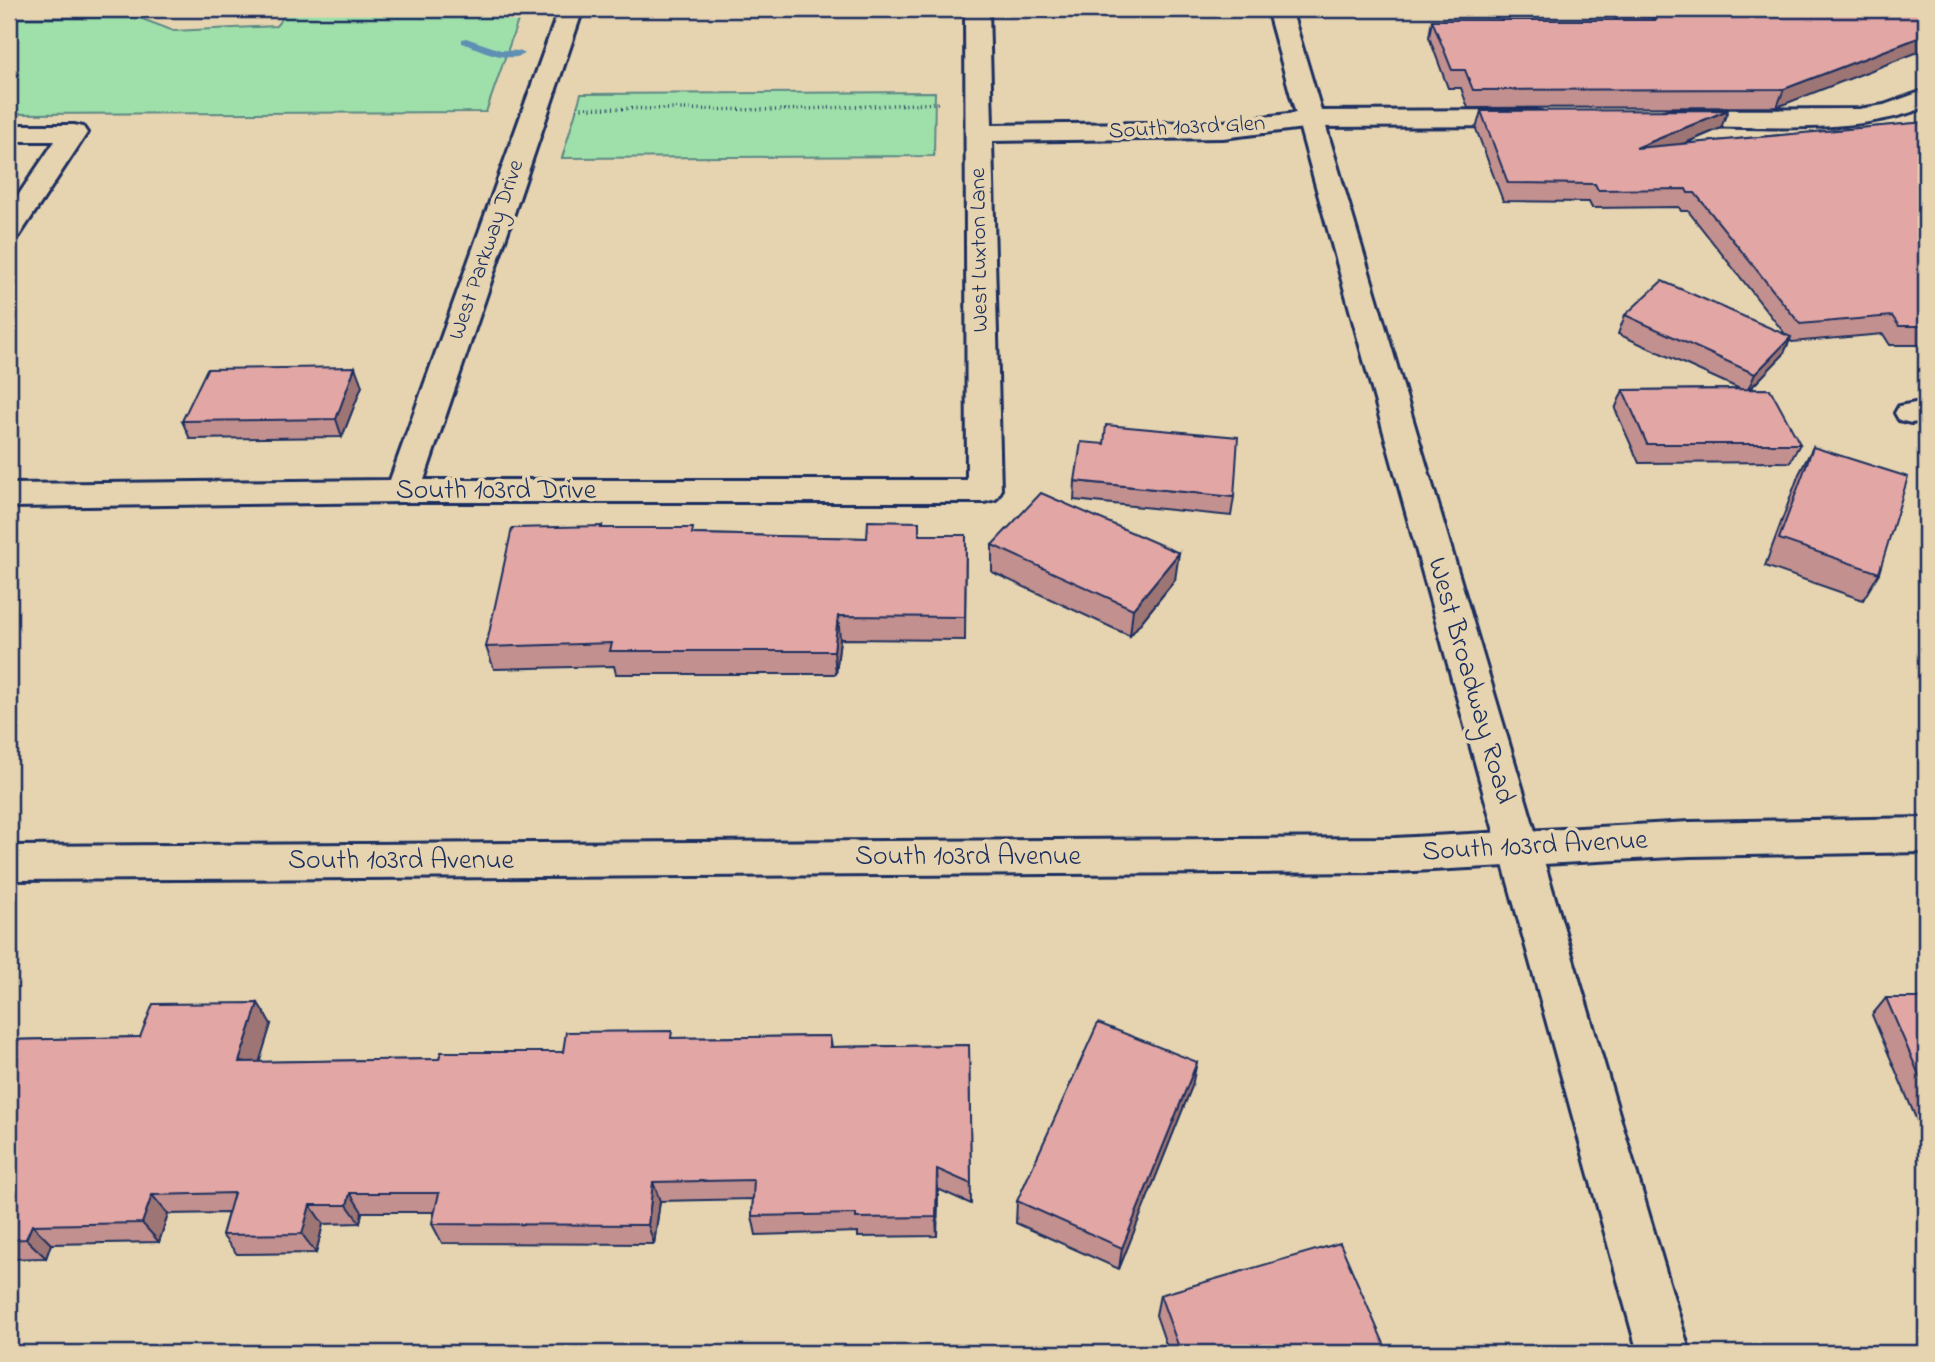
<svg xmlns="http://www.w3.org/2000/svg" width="1935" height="1362" font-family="'Indie Flower',sans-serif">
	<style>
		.green { fill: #9fe0aa; stroke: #5d8884; stroke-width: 2 }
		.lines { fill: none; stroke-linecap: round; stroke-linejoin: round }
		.stream { fill: #5f90b4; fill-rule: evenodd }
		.minor-casing { stroke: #1b2f5e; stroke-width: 6 }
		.tertiary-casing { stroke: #1b2f5e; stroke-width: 6 }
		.secondary-casing { stroke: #1b2f5e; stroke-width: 6 }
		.path { stroke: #1b2f5e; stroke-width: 3.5; stroke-dasharray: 1 3.5; stroke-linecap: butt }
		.minor { fill: #e6d4b1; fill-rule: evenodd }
		.tertiary { fill: #e6d4b1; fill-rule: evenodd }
		.secondary { fill: #e6d4b1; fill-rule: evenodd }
		.wall { fill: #c2908e; stroke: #1b2f5e; stroke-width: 2 }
		.shaded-wall { fill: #9e7574; stroke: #1b2f5e; stroke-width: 2 }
		.building { fill: #e2a7a5; stroke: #1b2f5e; stroke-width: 2 }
		.labels { text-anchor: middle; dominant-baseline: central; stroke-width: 7; stroke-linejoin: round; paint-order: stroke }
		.far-street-label { font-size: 23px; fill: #1b2f5e; stroke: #e6d4b1 }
		.street-label { font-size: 28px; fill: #1b2f5e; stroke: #e6d4b1 }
	</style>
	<rect width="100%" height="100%" fill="#e6d4b1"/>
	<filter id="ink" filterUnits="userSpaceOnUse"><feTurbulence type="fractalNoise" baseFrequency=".0143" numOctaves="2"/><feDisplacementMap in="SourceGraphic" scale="14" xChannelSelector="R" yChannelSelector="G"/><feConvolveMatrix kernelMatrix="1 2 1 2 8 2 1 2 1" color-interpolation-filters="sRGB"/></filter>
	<g filter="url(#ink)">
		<path class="green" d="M 290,9 L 522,9 L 486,112 L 9,114 L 9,18 L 137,17 L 174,31 L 276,26 Z
			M 935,92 L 934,156 L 562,158 L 581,94 Z"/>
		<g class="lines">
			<path class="stream" d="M 466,38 L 501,50 L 520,51 L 525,54 C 508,64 480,49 462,43 L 462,39 Z"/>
			<g class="minor-casing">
				<path id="minor" d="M 559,9 L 583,9 L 424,480 L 967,480 L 965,9 L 989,9 L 992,125 L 1223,122 L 1312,111 L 1532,110 L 1541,112 L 1545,118 L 1541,124 L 1532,126 L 1312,127 L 1223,138 L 992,141 L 1001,491 L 996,499 L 984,502 L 403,502 L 9,507 L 9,484 L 390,480 Z
					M 1926,90 L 1926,107 C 1850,137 1754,125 1672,126 L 1663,124 L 1659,118 L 1663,112 L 1672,110 L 1859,109 L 1884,105 Z
					M 9,125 L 74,125 L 83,127 L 87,133 L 19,236 L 9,239 L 9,209 L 55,141 L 9,141 Z
					M 1926,401 L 1926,421 L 1911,423 L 1899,420 L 1895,413 L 1899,406 Z"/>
			</g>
			<g class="tertiary-casing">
				<path id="tertiary" d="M 1926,818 L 1926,852 L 1690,856 L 1395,872 L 9,880 L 9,846 L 1395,838 L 1690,822 Z"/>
			</g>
			<g class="secondary-casing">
				<path id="secondary" d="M 1267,9 L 1291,9 L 1690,1353 L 1638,1353 Z"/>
			</g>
			<path class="path" d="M 577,108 L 782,110 L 939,103"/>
			<use href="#minor" class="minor"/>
			<use href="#tertiary" class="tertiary"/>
			<use href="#secondary" class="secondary"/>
		</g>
		<path class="wall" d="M 1597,9 L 1926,9 L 1777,107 L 1468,108 L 1461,88 L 1448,88 L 1429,37 L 1432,20 L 1619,20 Z
			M 1481,111 L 1721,128 L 1684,144 L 1926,122 L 1926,345 L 1890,345 L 1883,334 L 1792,342 L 1790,340 L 1783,355 L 1750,389 L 1800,444 L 1790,462 L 1639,463 L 1615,409 L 1623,390 L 1740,389 L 1618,334 L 1625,315 L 1785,334 L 1688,211 L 1681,211 L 1679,207 L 1592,208 L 1589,202 L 1503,201 L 1476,129 Z
			M 362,386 L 342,437 L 190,439 L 182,421 Z
			M 1813,447 L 1879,573 L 1863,600 L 1765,566 L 1799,474 Z
			M 1075,481 L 1234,497 L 1231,516 L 1074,500 Z
			M 919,522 L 919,535 L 966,535 L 965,640 L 840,639 L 836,674 L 616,674 L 614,666 L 494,669 L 486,647 L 602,526 L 602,528 L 694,534 L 867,538 Z
			M 992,545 L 1175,580 L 1130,636 L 992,572 Z
			M 1886,998 L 1926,998 L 1926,1142 L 1872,1015 Z
			M 271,1024 L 259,1062 L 439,1059 L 563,1052 L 674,1038 L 830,1036 L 832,1047 L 969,1045 L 971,1204 L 938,1189 L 937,1236 L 858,1237 L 858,1232 L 756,1235 L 752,1216 L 753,1199 L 660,1201 L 654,1244 L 442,1243 L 432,1224 L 434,1212 L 362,1212 L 360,1223 L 323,1224 L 316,1253 L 237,1254 L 222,1235 L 228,1213 L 168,1214 L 159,1242 L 51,1244 L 46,1258 L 9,1259 L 9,1040 L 140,1037 Z
			M 1192,1086 L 1119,1269 L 1016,1223 L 1017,1201 Z
			M 1160,1295 L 1388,1353 L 1169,1353 L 1156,1315 Z"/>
		<path class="shaded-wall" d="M 1926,35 L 1926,49 L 1777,107 L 1784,89 Z
			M 1728,110 L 1721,128 L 1630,166 L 1636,148 Z
			M 1791,337 L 1783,355 L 1747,392 L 1755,374 Z
			M 355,367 L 362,386 L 342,437 L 336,419 Z
			M 1179,553 L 1175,580 L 1130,636 L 1133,609 Z
			M 838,616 L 840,639 L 836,674 L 834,651 Z
			M 258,1003 L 271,1024 L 253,1083 L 239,1062 Z
			M 1197,1062 L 1192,1086 L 1119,1269 L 1122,1248 Z
			M 937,1169 L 938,1189 L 937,1236 L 936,1217 Z
			M 653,1182 L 660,1201 L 654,1244 L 648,1225 Z
			M 350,1193 L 362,1212 L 360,1223 L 347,1205 Z
			M 152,1195 L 168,1214 L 159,1242 L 142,1223 Z
			M 310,1205 L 323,1224 L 316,1253 L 302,1234 Z
			M 32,1225 L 51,1244 L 46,1258 L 26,1239 Z"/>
		<path class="building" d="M 1635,9 L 1926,9 L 1926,35 L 1784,89 L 1473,90 L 1465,70 L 1452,70 L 1432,20 L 1657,20 Z
			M 1728,110 L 1636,148 L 1926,122 L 1926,326 L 1899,326 L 1892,316 L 1800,324 L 1695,193 L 1688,193 L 1686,189 L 1598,190 L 1595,184 L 1508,183 L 1481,111 Z
			M 1662,281 L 1791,337 L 1755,374 L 1625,315 Z
			M 355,367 L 336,419 L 182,421 L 207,369 Z
			M 1770,389 L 1800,444 L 1647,444 L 1623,390 Z
			M 1106,425 L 1238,437 L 1234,497 L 1075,481 L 1081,442 L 1104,444 Z
			M 1813,447 L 1908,477 L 1879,573 L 1779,539 Z
			M 1041,493 L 1179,553 L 1133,609 L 992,545 Z
			M 868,521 L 919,522 L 919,535 L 966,535 L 965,617 L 838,616 L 834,651 L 610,651 L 612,643 L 486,647 L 512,528 L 602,526 L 601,528 L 693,528 L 692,534 L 867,538 Z
			M 1886,998 L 1926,998 L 1926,1091 Z
			M 258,1003 L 239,1062 L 439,1059 L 441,1052 L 563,1052 L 566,1032 L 672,1031 L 671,1038 L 830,1036 L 830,1047 L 969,1045 L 971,1184 L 937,1169 L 936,1217 L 856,1218 L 856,1214 L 752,1216 L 754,1180 L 653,1182 L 648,1225 L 432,1224 L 439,1193 L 350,1193 L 347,1205 L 310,1205 L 302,1234 L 222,1235 L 234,1193 L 152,1195 L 142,1223 L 32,1225 L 26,1239 L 9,1240 L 9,1040 L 140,1037 L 153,1004 Z
			M 1098,1023 L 1197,1062 L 1122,1248 L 1017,1201 Z
			M 1340,1243 L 1388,1353 L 1181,1353 L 1160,1295 Z"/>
	</g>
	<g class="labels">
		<g class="far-street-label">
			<text transform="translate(1187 128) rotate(-3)">South 103rd Glen</text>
			<text transform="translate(487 250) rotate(-71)">West Parkway Drive</text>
			<text transform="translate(980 250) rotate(-91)">West Luxton Lane</text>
		</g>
		<g class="street-label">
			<text x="496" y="491">South 103rd Drive</text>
			<text transform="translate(1470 681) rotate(74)">West Broadway Road</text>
			<text transform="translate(1535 847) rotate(-3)">South 103rd Avenue</text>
			<text x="968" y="857">South 103rd Avenue</text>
			<text x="401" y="861">South 103rd Avenue</text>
		</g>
	</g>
	<rect width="1935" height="1362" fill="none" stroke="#e6d4b1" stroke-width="35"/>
	<rect x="18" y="18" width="1900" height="1327" fill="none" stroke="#1b2f5e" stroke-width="2.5" filter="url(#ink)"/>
</svg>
